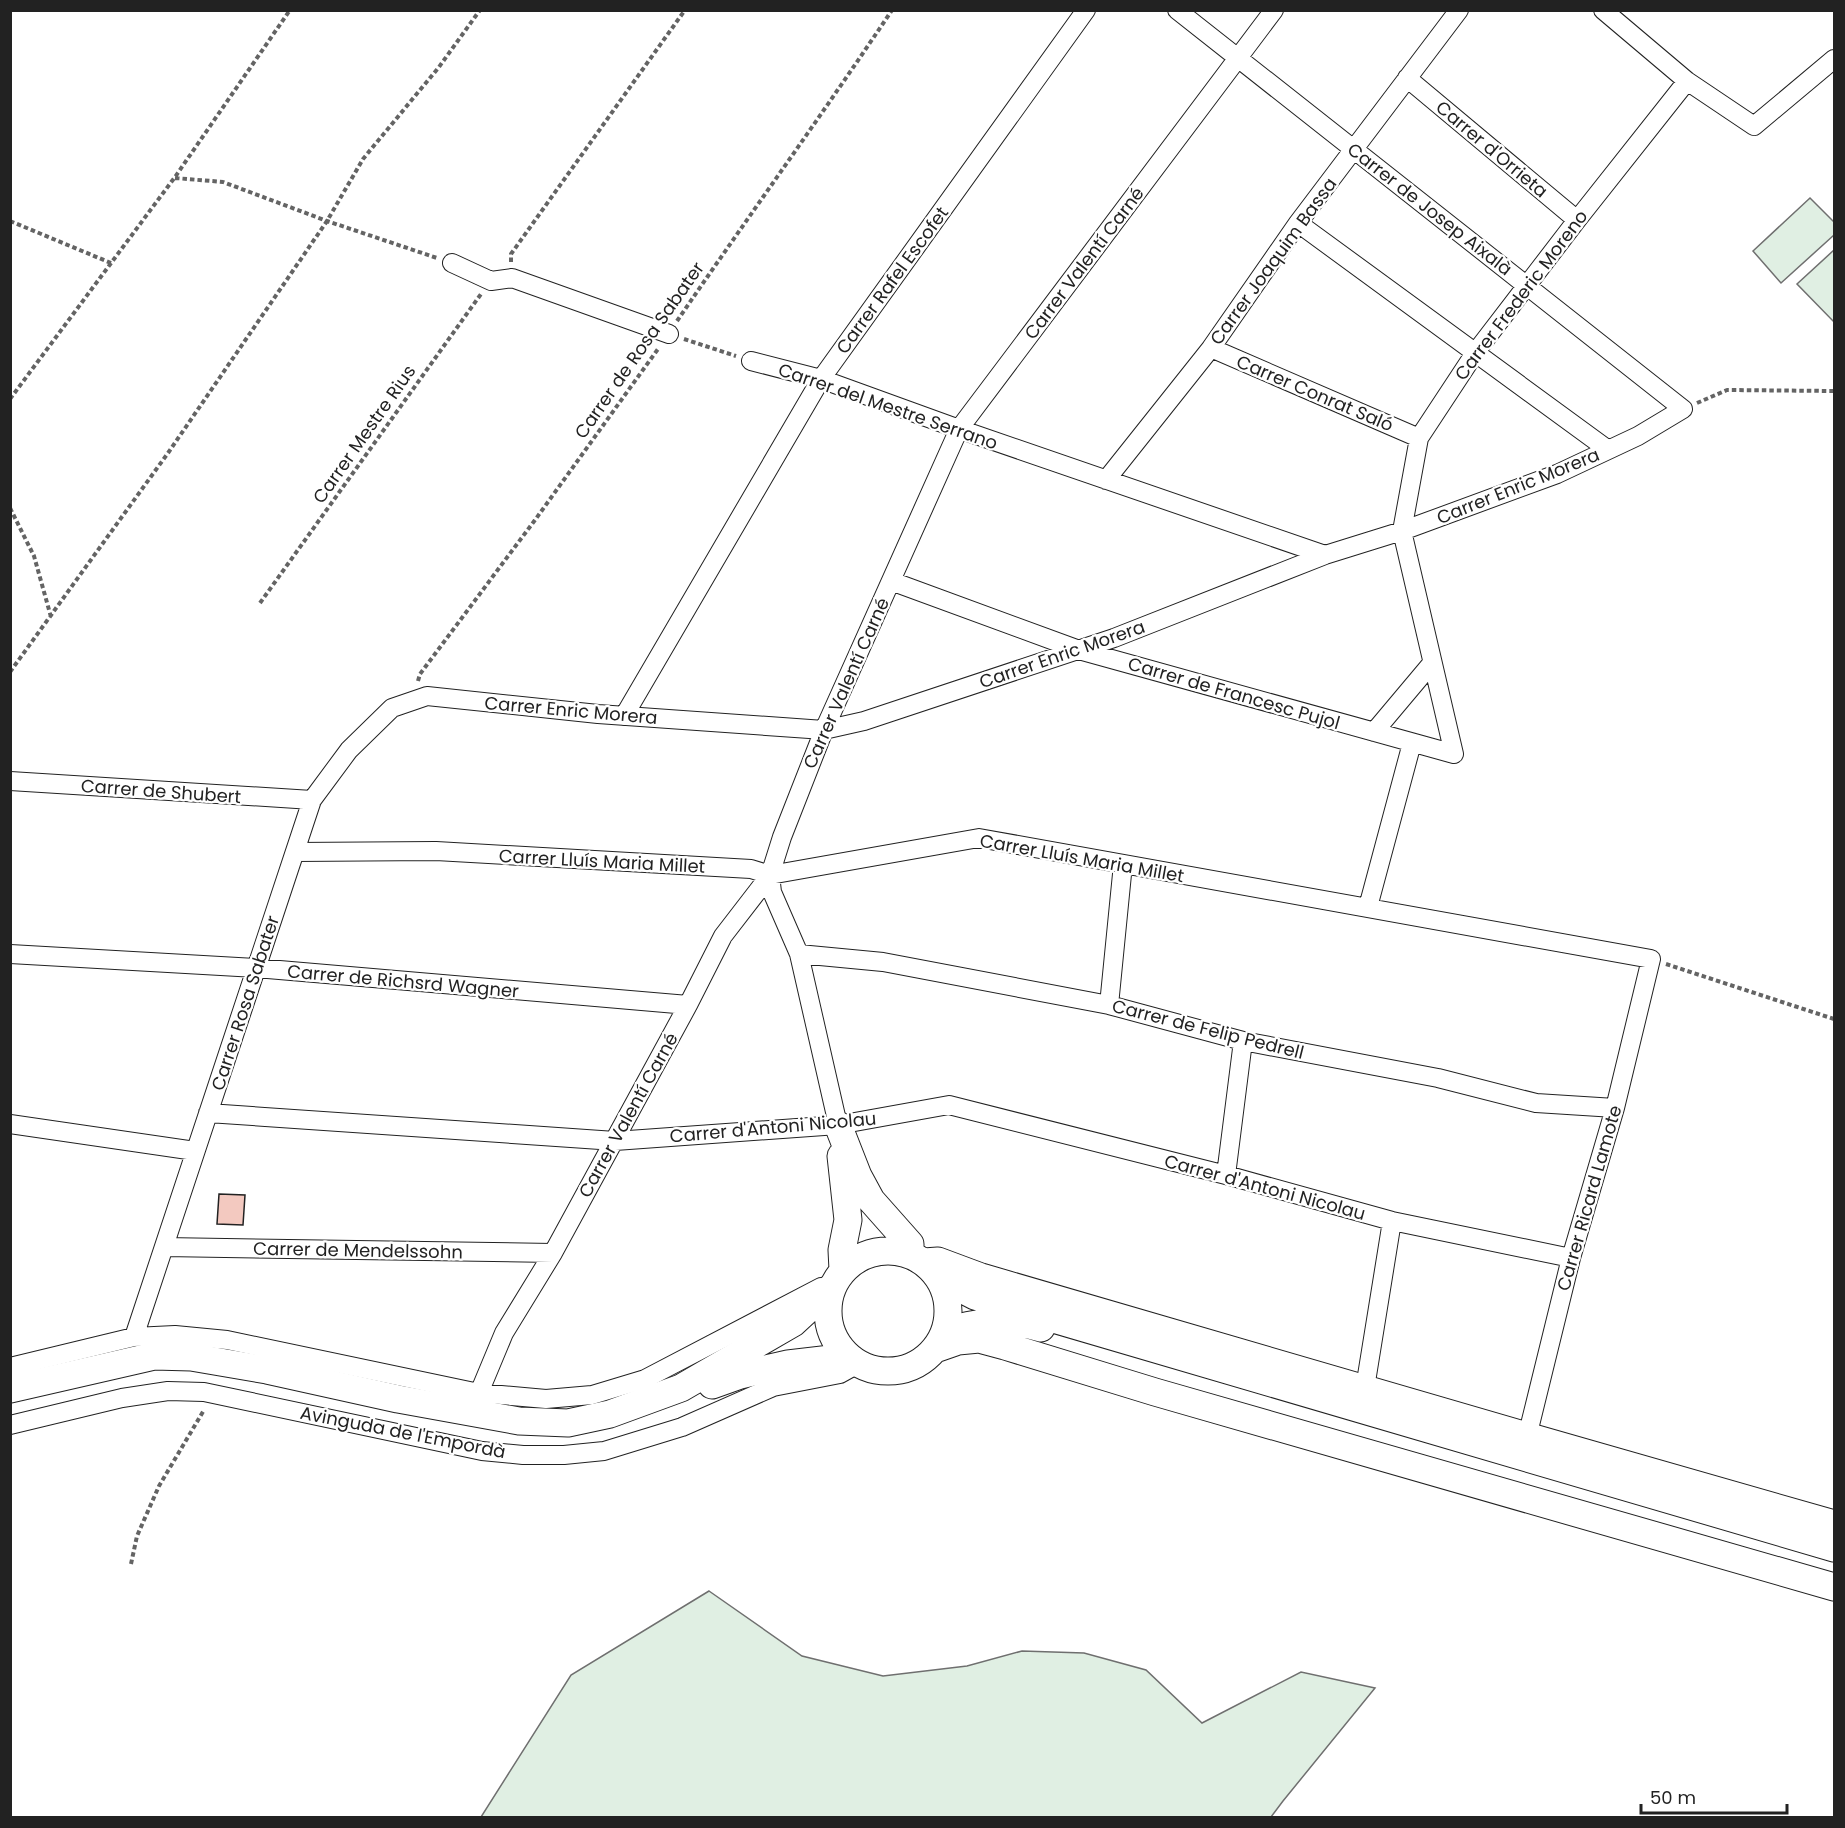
<svg xmlns="http://www.w3.org/2000/svg" width="1845" height="1828" font-family="Poppins,sans-serif">
	<style>
		.green { fill: #e0efe3; stroke: #6f6f6f; stroke-width: 1.5 }
		.building { fill: #f3c9c0; stroke: #222; stroke-width: 1.5 }
		.lines { fill: none; stroke-linecap: round; stroke-linejoin: round }
		.minor-casing { stroke: #222; stroke-width: 20 }
		.primary-casing { stroke: #222; stroke-width: 29 }
		.path { stroke: #646464; stroke-width: 4; stroke-dasharray: 4.5 3; stroke-linecap: butt }
		.minor { stroke: #fff; stroke-width: 18 }
		.primary { stroke: #fff; stroke-width: 27 }
		.labels { text-anchor: middle; dominant-baseline: central; stroke-width: 4.5; stroke-linejoin: round; paint-order: stroke }
		.street-label { font-size: 18px; fill: #222; stroke: #fff }
	</style>
	<rect width="100%" height="100%" fill="#fff"/>
	<path class="green" d="M 1810,198 L 1834,222 L 1834,235 L 1781,283 L 1753,251 Z
		M 1834,250 L 1834,322 L 1797,284 Z
		M 709,1591 L 802,1656 L 883,1676 L 967,1666 L 1022,1651 L 1084,1653 L 1146,1670 L 1202,1723 L 1301,1672 L 1375,1688 L 1283,1801 L 1271,1817 L 481,1817 L 571,1675 Z"/>
	<path class="building" d="M 219,1194 L 245,1195 L 243,1225 L 217,1224 Z"/>
	<g class="lines">
		<g class="minor-casing">
			<path id="minor" d="M 1603,10 L 1687,81 L 1754,126 L 1834,59
				M 1407,78 L 1577,220
				M 1298,223 L 1607,449
				M 452,263 L 491,281 L 512,278 L 669,334
				M 1211,348 L 1419,438
				M 751,361 L 821,379 L 959,429 L 1325,555
				M 1106,480 L 1211,348 L 1298,223 L 1459,10
				M 891,581 L 1079,650 L 1454,754 L 1402,531 L 1419,438 L 1475,353 L 1577,220 L 1687,81
				M 624,716 L 821,379 L 1086,10
				M 1374,732 L 1432,663
				M 10,781 L 312,800
				M 295,852 L 436,851 L 751,869 L 770,875 L 979,838 L 1651,959 L 1615,1108 L 1571,1258 L 1527,1437
				M 770,875 L 772,892 L 799,954 L 838,1125
				M 1368,907 L 1412,743
				M 10,954 L 256,968 L 688,1005
				M 799,954 L 883,962 L 1109,1005 L 1243,1041 L 1438,1078 L 1536,1103 L 1615,1108
				M 1109,1005 L 1123,864
				M 208,1113 L 615,1141 L 838,1125 L 949,1105 L 1226,1175 L 1392,1221 L 1571,1258
				M 10,1124 L 195,1151
				M 1226,1175 L 1243,1041
				M 164,1247 L 553,1253
				M 134,1337 L 312,800 L 349,750 L 392,708 L 427,696 L 598,714 L 824,730 L 864,721 L 1114,638 L 1325,555 L 1402,531 L 1557,474 L 1638,436 L 1683,409 L 1177,10
				M 10,1367 L 134,1337 L 175,1335 L 227,1340 L 479,1393 L 546,1399 L 592,1395 L 645,1379 L 821,1287
				M 1365,1388 L 1392,1221
				M 479,1393 L 504,1333 L 553,1253 L 688,1005 L 723,936 L 770,875 L 782,837 L 824,730 L 959,429 L 1274,10
				M 10,1425 L 122,1398 L 168,1391 L 204,1392 L 482,1451 L 523,1455 L 564,1455 L 604,1451 L 682,1427 L 773,1387 L 840,1374 L 858,1364"/>
		</g>
		<g class="primary-casing">
			<path id="primary" d="M 838,1125 L 858,1176 L 871,1200 L 910,1244 L 910,1255
				M 841,1156 L 848,1220 L 842,1250 L 843,1270
				M828 1311a60 60 0 1 1 120 0a60 60 0 1 1-120 0Z
				M 924,1262 L 938,1261 L 981,1277 C 1265,1359 1549,1444 1834,1524
				M 938,1277 L 975,1296 L 1834,1548
				M 957,1328 C 984,1321 1014,1320 1041,1328
				M 935,1349 L 958,1341 L 979,1339 L 1005,1346 L 1155,1392 L 1834,1587
				M 712,1385 L 740,1375 L 788,1364 L 848,1357
				M 10,1389 L 154,1356 L 191,1357 L 267,1370 L 398,1399 L 519,1421 L 568,1423 L 610,1414 L 681,1388 L 793,1323 L 833,1286"/>
		</g>
		<path class="path" d="M 175,178 L 223,182 L 327,221 L 437,258
			M 10,221 L 111,263
			M 511,262 L 511,254 L 685,10
			M 677,321 C 748,217 822,115 892,10
			M 684,339 L 736,356
			M 10,399 L 175,177 L 290,10
			M 1697,403 L 1727,390 L 1834,391
			M 10,508 L 34,556 L 51,617
			M 260,603 L 481,294
			M 10,672 L 168,453 L 327,221 L 363,159 L 439,67 L 480,10
			M 418,681 L 420,674 L 535,520 L 658,349
			M 1666,964 L 1834,1019
			M 131,1564 L 137,1536 L 159,1486 L 204,1410"/>
		<use href="#minor" class="minor"/>
		<use href="#primary" class="primary"/>
	</g>
	<g class="labels">
		<g class="street-label">
			<text transform="translate(1492 149) rotate(40)">Carrer d'Orrieta</text>
			<text transform="translate(1430 209) rotate(38)">Carrer de Josep Aixalà</text>
			<text transform="translate(1273 261) rotate(-54)">Carrer Joaquim Bassa</text>
			<text transform="translate(1084 263) rotate(-53)">Carrer Valentí Carné</text>
			<text transform="translate(892 280) rotate(-54)">Carrer Rafel Escofet</text>
			<text transform="translate(1521 295) rotate(-53)">Carrer Frederic Moreno</text>
			<text transform="translate(639 350) rotate(-55)">Carrer de Rosa Sabater</text>
			<text transform="translate(1315 393) rotate(23)">Carrer Conrat Saló</text>
			<text transform="translate(888 406) rotate(19)">Carrer del Mestre Serrano</text>
			<text transform="translate(364 434) rotate(-55)">Carrer Mestre Rius</text>
			<text transform="translate(1518 486) rotate(-22)">Carrer Enric Morera</text>
			<text transform="translate(1062 654) rotate(-19)">Carrer Enric Morera</text>
			<text transform="translate(846 683) rotate(-66)">Carrer Valentí Carné</text>
			<text transform="translate(1234 693) rotate(16)">Carrer de Francesc Pujol</text>
			<text transform="translate(571 710) rotate(5)">Carrer Enric Morera</text>
			<text transform="translate(161 791) rotate(4)">Carrer de Shubert</text>
			<text transform="translate(1082 858) rotate(10)">Carrer Lluís Maria Millet</text>
			<text transform="translate(602 861) rotate(3)">Carrer Lluís Maria Millet</text>
			<text transform="translate(403 981) rotate(5)">Carrer de Richsrd Wagner</text>
			<text transform="translate(245 1003) rotate(-72)">Carrer Rosa Sabater</text>
			<text transform="translate(1208 1029) rotate(14)">Carrer de Felip Pedrell</text>
			<text transform="translate(628 1115) rotate(-61)">Carrer Valentí Carné</text>
			<text transform="translate(773 1127) rotate(-5)">Carrer d'Antoni Nicolau</text>
			<text transform="translate(1265 1187) rotate(15)">Carrer d'Antoni Nicolau</text>
			<text transform="translate(1589 1198) rotate(-74)">Carrer Ricard Lamote</text>
			<text transform="translate(358 1250) rotate(1)">Carrer de Mendelssohn</text>
			<text transform="translate(403 1432) rotate(11)">Avinguda de l'Empordà</text>
		</g>
	</g>
	<rect width="1845" height="1828" fill="none" stroke="#222222" stroke-width="24"/>
	<path d="M1641 1804v9h146v-9" fill="none" stroke="#222222" stroke-width="3"/>
	<text x="1650" y="1804" font-size="18" fill="#222222" stroke="#ffffff" stroke-width="4.5" paint-order="stroke">50 m</text>
</svg>
